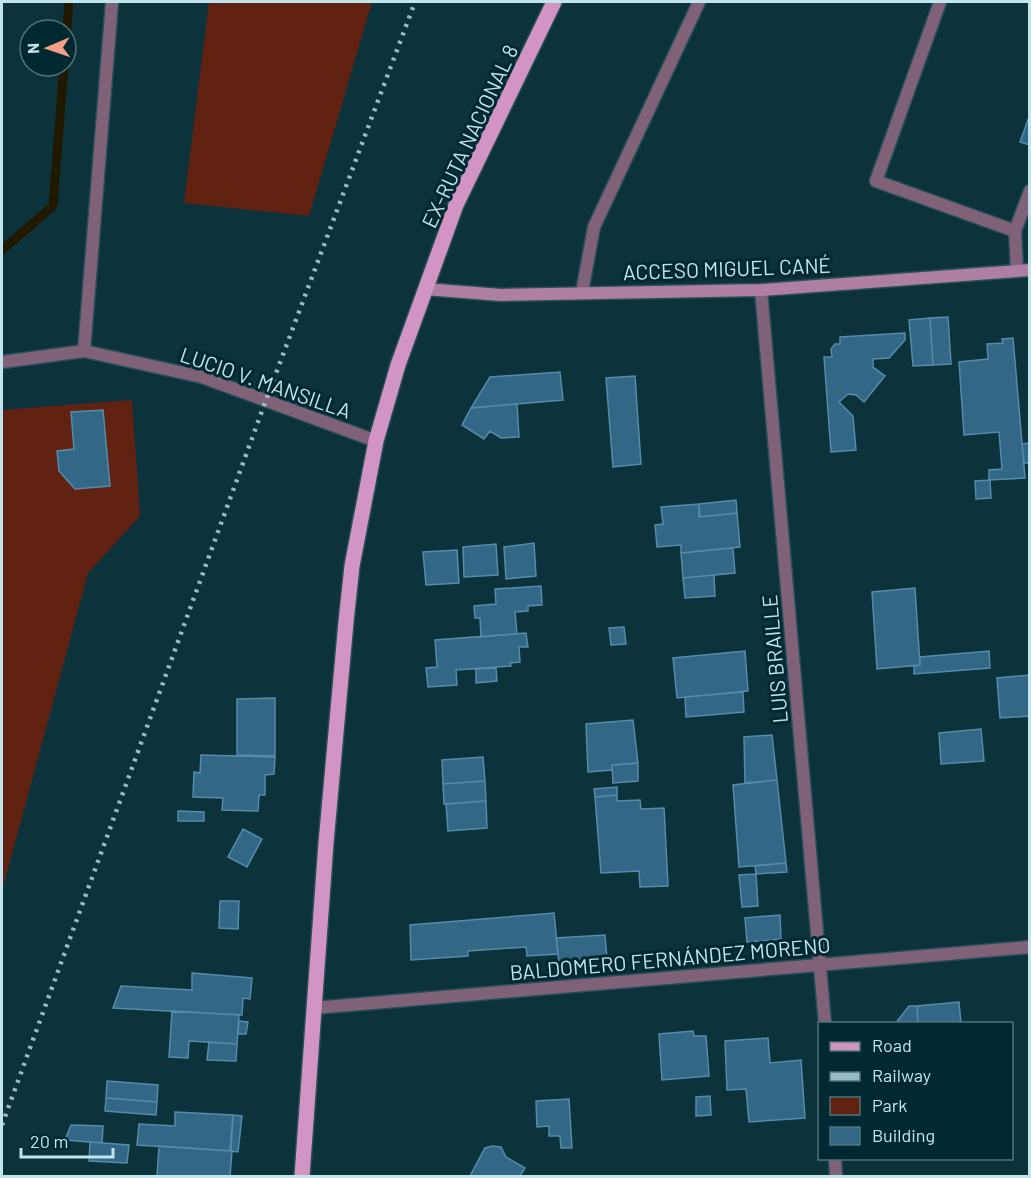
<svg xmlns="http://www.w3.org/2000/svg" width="1031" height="1178" font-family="Barlow,sans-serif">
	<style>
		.green { fill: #612212 }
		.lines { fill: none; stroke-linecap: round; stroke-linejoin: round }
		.stream { stroke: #201900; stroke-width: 9 }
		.building { fill: #326886; stroke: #558bab; stroke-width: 1.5 }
		.service-casing { stroke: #294f58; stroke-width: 15 }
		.minor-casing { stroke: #294f58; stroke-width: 15 }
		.secondary-casing { stroke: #294f58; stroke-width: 15 }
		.primary-casing { stroke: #294f58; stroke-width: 18 }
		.service { stroke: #806278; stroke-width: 12 }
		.minor { stroke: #806278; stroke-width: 12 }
		.secondary { stroke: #ae7ea3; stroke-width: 12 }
		.primary { stroke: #d294c3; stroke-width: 15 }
		.rail { stroke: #98bbc4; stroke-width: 4.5; stroke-dasharray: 3 6; stroke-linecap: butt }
		.labels { text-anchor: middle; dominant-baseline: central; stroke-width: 6; stroke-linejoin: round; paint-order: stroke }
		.street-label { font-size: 21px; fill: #c2e4ed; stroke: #012931 }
	</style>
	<rect width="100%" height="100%" fill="#0c333c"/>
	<path class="green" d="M 209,2 L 372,2 L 309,216 L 184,203 Z
		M 132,400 L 140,516 L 88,573 L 2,891 L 2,410 Z"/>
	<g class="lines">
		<path class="stream" d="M 66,42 L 69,2
			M 2,250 L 53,206 L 64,66"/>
	</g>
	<path class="building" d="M 1030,114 L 1030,145 L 1020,142 Z
		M 948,317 L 951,364 L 933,365 L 930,318 Z
		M 930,318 L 933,365 L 913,366 L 909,320 Z
		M 905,333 L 905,340 L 889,358 L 873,359 L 873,367 L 885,376 L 864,402 L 856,395 L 848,394 L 839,402 L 853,416 L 856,450 L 831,452 L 824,357 L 832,357 L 831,349 L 835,344 L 840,344 L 840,337 Z
		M 1013,338 L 1025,478 L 989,480 L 989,470 L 1002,469 L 999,432 L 964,435 L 959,362 L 988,359 L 987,344 L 1003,343 L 1002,339 Z
		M 560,372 L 563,400 L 471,408 L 490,377 Z
		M 635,376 L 641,464 L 613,467 L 606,378 Z
		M 517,404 L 519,437 L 501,438 L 490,431 L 484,439 L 462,425 L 471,408 Z
		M 103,410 L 110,486 L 75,489 L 59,471 L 57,451 L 74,449 L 71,412 Z
		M 1030,443 L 1030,463 L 1024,463 L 1022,444 Z
		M 990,480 L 991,498 L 976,499 L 975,481 Z
		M 736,500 L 737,513 L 700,517 L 699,504 Z
		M 699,504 L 699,517 L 737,513 L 740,547 L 681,553 L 681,545 L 657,547 L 655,525 L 663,524 L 661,507 Z
		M 534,543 L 536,576 L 506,579 L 504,547 Z
		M 496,544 L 498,575 L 464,577 L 463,547 Z
		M 733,548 L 735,573 L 683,578 L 681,553 Z
		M 457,550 L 459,583 L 426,585 L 423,552 Z
		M 714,575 L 715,596 L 685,598 L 683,578 Z
		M 541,586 L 542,605 L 528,606 L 528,611 L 515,612 L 517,634 L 481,637 L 480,618 L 475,618 L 474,606 L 496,604 L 495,589 Z
		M 915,588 L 920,665 L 877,669 L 872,592 Z
		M 624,627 L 626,644 L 611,645 L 609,628 Z
		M 526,633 L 528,647 L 519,647 L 520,662 L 510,663 L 511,666 L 456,670 L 457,685 L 428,687 L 426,668 L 437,667 L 435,640 Z
		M 745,651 L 748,691 L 677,698 L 673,658 Z
		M 989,651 L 990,668 L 914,674 L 914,666 L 920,665 L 920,657 Z
		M 496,668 L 497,681 L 476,683 L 476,669 Z
		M 1030,675 L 1030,716 L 1000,718 L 997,678 Z
		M 743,692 L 744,712 L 686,717 L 685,697 Z
		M 275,698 L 275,756 L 237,755 L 237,699 Z
		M 633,720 L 638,763 L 612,765 L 612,770 L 588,772 L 586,724 Z
		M 981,729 L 984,761 L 941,764 L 939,733 Z
		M 772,735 L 777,780 L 745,783 L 744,737 Z
		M 201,755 L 275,757 L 274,774 L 265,775 L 265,795 L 259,795 L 258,811 L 222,810 L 223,798 L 193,797 L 194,772 L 200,773 Z
		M 483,757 L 485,781 L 443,784 L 442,760 Z
		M 638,763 L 638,781 L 613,783 L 612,765 Z
		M 777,780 L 786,863 L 739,867 L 733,785 Z
		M 485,781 L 486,801 L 444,804 L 443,784 Z
		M 617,787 L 617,795 L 595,797 L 594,789 Z
		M 617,795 L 617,801 L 640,800 L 641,809 L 664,808 L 668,886 L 640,887 L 639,871 L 601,873 L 595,797 Z
		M 486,801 L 487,828 L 448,831 L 446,804 Z
		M 178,811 L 204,812 L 204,821 L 178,821 Z
		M 243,829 L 262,839 L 247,867 L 228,857 Z
		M 786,863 L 787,872 L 756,874 L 755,866 Z
		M 756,874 L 758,906 L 742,907 L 739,875 Z
		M 220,901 L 239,901 L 238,929 L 219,928 Z
		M 554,913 L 558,954 L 527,956 L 526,947 L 468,951 L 468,956 L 411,960 L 410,925 Z
		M 780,915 L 781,939 L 747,942 L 745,918 Z
		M 605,935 L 607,958 L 559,962 L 556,938 Z
		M 192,973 L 252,978 L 250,999 L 243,998 L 242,1015 L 113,1008 L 121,986 L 192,990 Z
		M 959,1002 L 961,1024 L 918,1024 L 917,1006 Z
		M 909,1006 L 917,1006 L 918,1024 L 895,1024 Z
		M 172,1011 L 239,1015 L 237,1044 L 189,1041 L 188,1058 L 169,1057 Z
		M 239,1021 L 248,1022 L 246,1034 L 238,1034 Z
		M 693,1031 L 694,1036 L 706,1036 L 709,1076 L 662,1080 L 659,1034 Z
		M 768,1038 L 770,1063 L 801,1060 L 805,1118 L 749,1122 L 746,1089 L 727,1090 L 725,1041 Z
		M 209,1042 L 237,1044 L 236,1061 L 207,1060 Z
		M 107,1081 L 158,1085 L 157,1102 L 106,1098 Z
		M 710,1096 L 711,1115 L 696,1116 L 696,1097 Z
		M 106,1098 L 157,1102 L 156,1115 L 105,1111 Z
		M 569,1099 L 572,1148 L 561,1148 L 560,1136 L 549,1136 L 549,1126 L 537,1127 L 536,1101 Z
		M 175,1112 L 233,1115 L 230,1151 L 137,1145 L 139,1124 L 175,1126 Z
		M 233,1115 L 242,1116 L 238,1152 L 231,1151 Z
		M 71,1125 L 103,1126 L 102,1143 L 65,1140 Z
		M 90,1142 L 129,1145 L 127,1163 L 89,1161 Z
		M 159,1146 L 232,1151 L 230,1176 L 157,1176 Z
		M 492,1146 L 501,1147 L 506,1157 L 525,1168 L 520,1176 L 470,1176 L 485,1148 Z"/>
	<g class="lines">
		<g class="service-casing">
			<path id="service" d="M 940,2 L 876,181 L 1015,231
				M 1017,270 L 1015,231 L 1030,191
				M 582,292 L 594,227 L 699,2"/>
		</g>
		<g class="minor-casing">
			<path id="minor" d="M 761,290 L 825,1024
				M 84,351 L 112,2
				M 2,362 L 84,351 L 202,377 L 376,441
				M 314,1008 L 1030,947
				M 835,1158 L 836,1176"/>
		</g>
		<g class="secondary-casing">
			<path id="secondary" d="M 425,289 L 501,295 L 761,290 L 1030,270"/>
		</g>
		<g class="primary-casing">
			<path id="primary" d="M 302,1176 L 326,843 L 346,622 L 352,566 L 376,441 L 398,365 L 456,205 L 554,2"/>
		</g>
		<use href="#service" class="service"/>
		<use href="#minor" class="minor"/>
		<use href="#secondary" class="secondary"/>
		<use href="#primary" class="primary"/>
		<path class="rail" d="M 2,1125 L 266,400 L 415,2"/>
	</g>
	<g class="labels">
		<g class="street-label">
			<text transform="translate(469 136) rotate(-65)">EX-RUTA NACIONAL 8</text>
			<text transform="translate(727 268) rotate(-2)">ACCESO MIGUEL CANÉ</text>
			<text transform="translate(266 382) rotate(19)">LUCIO V. MANSILLA</text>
			<text transform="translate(774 659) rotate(-95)">LUIS BRAILLE</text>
			<text transform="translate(670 958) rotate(-5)">BALDOMERO FERNÁNDEZ MORENO</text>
		</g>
	</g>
	<rect width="1031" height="1178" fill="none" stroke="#c2e4ed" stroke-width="6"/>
	<rect x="818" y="1022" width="195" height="138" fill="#012931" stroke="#4e747c" stroke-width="1.5"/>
	<rect x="830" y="1042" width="30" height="9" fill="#d294c3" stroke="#4e747c" stroke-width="1.5"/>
	<text x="872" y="1052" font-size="18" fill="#c2e4ed">Road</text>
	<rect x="830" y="1072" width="30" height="9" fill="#98bbc4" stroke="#4e747c" stroke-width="1.5"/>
	<text x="872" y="1082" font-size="18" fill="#c2e4ed">Railway</text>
	<rect x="830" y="1097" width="30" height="18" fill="#612212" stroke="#4e747c" stroke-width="1.5"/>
	<text x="872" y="1112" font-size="18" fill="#c2e4ed">Park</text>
	<rect x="830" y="1127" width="30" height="18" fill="#326886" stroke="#4e747c" stroke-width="1.5"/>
	<text x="872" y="1142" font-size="18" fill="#c2e4ed">Building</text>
	<g transform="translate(48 48) rotate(268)"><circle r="28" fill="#012931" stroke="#4e747c" stroke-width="1.5"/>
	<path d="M0-4.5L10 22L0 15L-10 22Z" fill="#f49e88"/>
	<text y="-9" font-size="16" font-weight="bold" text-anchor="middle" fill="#c2e4ed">N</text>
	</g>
	<path d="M21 1148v9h92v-9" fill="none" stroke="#c2e4ed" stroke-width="3"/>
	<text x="30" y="1148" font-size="18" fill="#c2e4ed" stroke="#012931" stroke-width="4.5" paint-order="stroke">20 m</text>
</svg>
